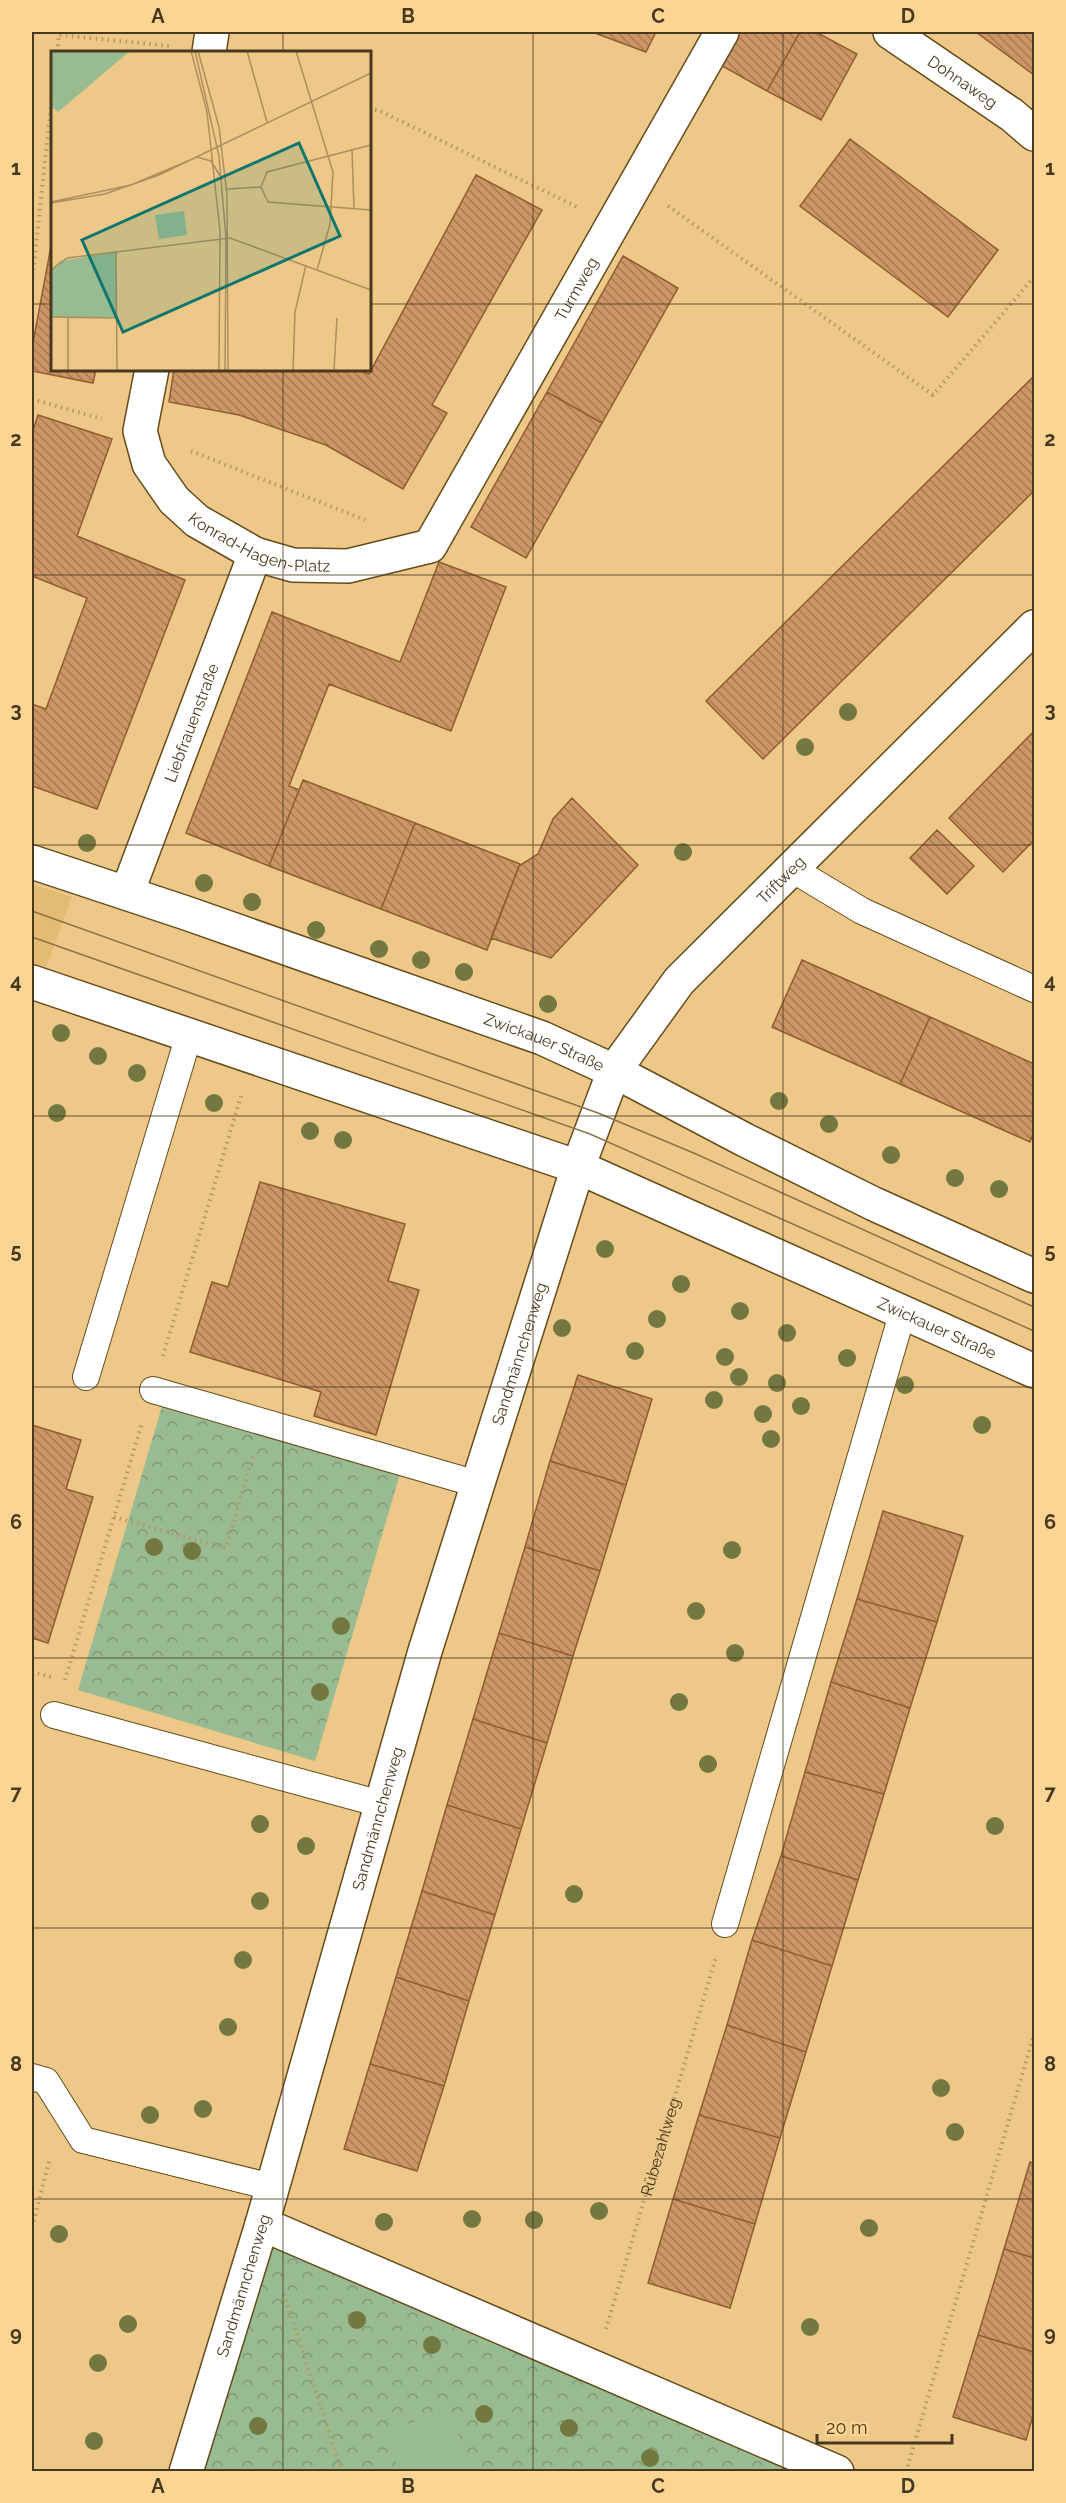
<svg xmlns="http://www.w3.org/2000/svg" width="1066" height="2503" font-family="Raleway,sans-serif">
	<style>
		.built { fill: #e4bb73 }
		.park { fill: url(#park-crowns) }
		.garden { fill: #98bb92 }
		.building { fill: url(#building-back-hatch); stroke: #915d2e; stroke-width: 1.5 }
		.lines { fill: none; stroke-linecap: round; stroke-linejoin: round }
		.lane-casing { stroke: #654c1b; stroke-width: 28 }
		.street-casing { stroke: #654c1b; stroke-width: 36 }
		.secondary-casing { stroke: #654c1b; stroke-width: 36 }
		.path { stroke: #b49763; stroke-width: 4; stroke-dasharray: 1.5 4.5; stroke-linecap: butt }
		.lane { stroke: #fff; stroke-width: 26 }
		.street { stroke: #fff; stroke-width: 33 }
		.secondary { stroke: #fff; stroke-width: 33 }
		.tram { stroke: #8b7349; stroke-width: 1.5 }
		.tree { fill: #727840 }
		.grid { fill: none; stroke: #48391e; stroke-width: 1.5; stroke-opacity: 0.55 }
		.labels { text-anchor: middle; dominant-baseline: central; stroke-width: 5; stroke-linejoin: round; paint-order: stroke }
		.street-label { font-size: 16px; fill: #48391e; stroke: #fad594 }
		.inset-road { fill: none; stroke: #ab8f5e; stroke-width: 1.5 }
		.view { fill: #0f766e; fill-opacity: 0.15; stroke: #0f766e; stroke-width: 3 }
		.inset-edge { fill: none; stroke: #48391e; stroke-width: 3 }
		.neatline { fill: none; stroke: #48391e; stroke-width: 2 }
		.grid-label { font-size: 20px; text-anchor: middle; font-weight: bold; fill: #48391e }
	</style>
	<defs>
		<pattern id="park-crowns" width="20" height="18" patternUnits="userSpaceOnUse" patternTransform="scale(1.5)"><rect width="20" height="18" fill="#98bb92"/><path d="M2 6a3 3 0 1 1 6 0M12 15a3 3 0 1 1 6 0" fill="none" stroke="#7e9977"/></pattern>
		<pattern id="building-back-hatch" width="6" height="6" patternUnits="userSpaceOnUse" patternTransform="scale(1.5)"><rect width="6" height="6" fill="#ce9667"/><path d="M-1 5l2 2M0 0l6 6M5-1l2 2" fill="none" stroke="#a97b54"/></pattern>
	</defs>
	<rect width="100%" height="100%" fill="#edc888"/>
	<path class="built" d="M 32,884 L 72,897 L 44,973 L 32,969 Z"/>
	<path class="park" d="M 163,1403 L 400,1474 L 315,1761 L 78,1690 Z
		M 262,2224 L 837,2472 L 186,2472 Z"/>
	<path class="garden" d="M 451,2411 L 469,2471 L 399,2471 L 386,2430 Z"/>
	<path class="building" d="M 592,32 L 656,32 L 646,52 Z
		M 735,32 L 800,32 L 767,91 L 717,63 Z
		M 800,32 L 816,32 L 857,54 L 821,120 L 767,91 Z
		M 976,32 L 1034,32 L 1034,75 Z
		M 850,139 L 998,250 L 948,317 L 800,206 Z
		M 476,175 L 542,210 L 432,405 L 447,413 L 403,489 L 326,445 L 239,415 L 169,402 L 174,369 L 355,369 L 369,374 Z
		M 52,241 L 52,369 L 96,369 L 93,383 L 32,371 L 32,348 Z
		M 623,256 L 678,288 L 602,423 L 547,392 Z
		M 1034,376 L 1034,491 L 763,759 L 706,701 Z
		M 547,392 L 602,423 L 526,558 L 471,527 Z
		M 38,415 L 112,439 L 77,536 L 185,580 L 97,809 L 32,786 L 32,704 L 46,709 L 87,598 L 32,576 L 32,434 Z
		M 439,562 L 506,587 L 451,731 L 329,684 L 289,786 L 299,790 L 269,866 L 186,833 L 272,612 L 400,662 Z
		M 1034,731 L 1034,840 L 1003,872 L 949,818 Z
		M 303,780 L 415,823 L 381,909 L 269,866 Z
		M 572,798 L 638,865 L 551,958 L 491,938 L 519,866 L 538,854 L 553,819 Z
		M 415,823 L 520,864 L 487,950 L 381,909 Z
		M 937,830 L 974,866 L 947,894 L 910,858 Z
		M 802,960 L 930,1017 L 900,1084 L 772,1027 Z
		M 930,1017 L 1034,1064 L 1034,1131 L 1030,1142 L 900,1084 Z
		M 260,1182 L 405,1224 L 388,1281 L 419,1290 L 376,1435 L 314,1416 L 321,1392 L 190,1352 L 212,1282 L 228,1287 Z
		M 578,1375 L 652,1399 L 626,1485 L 550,1461 Z
		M 32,1425 L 81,1440 L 66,1489 L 93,1497 L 48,1643 L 32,1638 Z
		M 550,1461 L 626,1485 L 600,1571 L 525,1547 Z
		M 883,1511 L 963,1536 L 937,1622 L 857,1599 Z
		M 525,1547 L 600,1571 L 573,1656 L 499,1633 Z
		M 857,1599 L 937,1622 L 910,1708 L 831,1682 Z
		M 499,1633 L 573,1656 L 547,1743 L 473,1719 Z
		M 831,1682 L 910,1708 L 884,1794 L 805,1772 Z
		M 473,1719 L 547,1743 L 521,1829 L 447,1805 Z
		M 805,1772 L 884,1794 L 858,1880 L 781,1856 Z
		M 447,1805 L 521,1829 L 495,1915 L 422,1891 Z
		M 781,1856 L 858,1880 L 832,1966 L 752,1940 Z
		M 422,1891 L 495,1915 L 469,2001 L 396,1977 Z
		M 752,1940 L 832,1966 L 806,2052 L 727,2025 Z
		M 396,1977 L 469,2001 L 444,2086 L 370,2064 Z
		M 727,2025 L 806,2052 L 780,2138 L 699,2115 Z
		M 370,2064 L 444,2086 L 417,2171 L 344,2149 Z
		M 699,2115 L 780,2138 L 755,2224 L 673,2199 Z
		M 1030,2162 L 1034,2163 L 1034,2258 L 1004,2249 Z
		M 673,2199 L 755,2224 L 730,2308 L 648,2283 Z
		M 1004,2249 L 1034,2258 L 1034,2352 L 978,2335 Z
		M 978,2335 L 1034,2352 L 1034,2412 L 1026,2440 L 953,2417 Z"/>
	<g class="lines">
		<g class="lane-casing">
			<path id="lane" d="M 792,869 L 862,911 L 1034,989
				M 86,1377 L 189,1035
				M 153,1390 L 477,1484
				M 54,1715 L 381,1804
				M 725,1924 L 903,1311
				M 32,2077 L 46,2081 L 83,2140 L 272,2187"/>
		</g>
		<g class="street-casing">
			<g id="street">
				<path id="s2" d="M 890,32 L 1012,115 L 1034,134"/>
				<path d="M 209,52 L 212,32"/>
				<path id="s3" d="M 152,369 L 140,431 L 149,464 L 174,500 L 197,521 L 255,554 L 293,565 L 348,566 L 430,546 L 722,32"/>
				<path id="s4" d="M 127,893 L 255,554"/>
				<path d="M 262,2224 L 837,2472"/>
				<path id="s5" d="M 186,2472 L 262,2224 L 425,1651 L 578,1167 L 614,1071 L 679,981 L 1034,627"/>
			</g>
		</g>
		<g class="secondary-casing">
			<g id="secondary">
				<path id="s6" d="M 32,862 L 186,913 L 542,1038 L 614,1071 L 745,1140 L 874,1204 L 1034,1276"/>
				<path id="s7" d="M 32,982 L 578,1167 L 1034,1371"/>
			</g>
		</g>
		<g class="path">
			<path d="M 57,52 L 59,35 L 170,46"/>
			<path d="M 369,109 L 380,111 L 577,207"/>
			<path d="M 668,206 L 933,395 L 1034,277"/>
			<path d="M 32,282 L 52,96"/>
			<path d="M 32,399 L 102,419"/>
			<path d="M 191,451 L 365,520"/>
			<path d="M 163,1356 L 241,1096"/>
			<path d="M 114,1517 L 226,1548 L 253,1456"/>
			<path d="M 32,1672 L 51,1677"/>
			<path d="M 65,1680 L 142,1423"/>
			<path d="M 32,2227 L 50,2158"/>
			<path d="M 284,2294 L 342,2472"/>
			<path id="s1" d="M 606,2329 L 716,1957"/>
			<path d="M 906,2472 L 1034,2034"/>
		</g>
		<use href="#lane" class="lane"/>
		<use href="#street" class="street"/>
		<use href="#secondary" class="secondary"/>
		<path class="tram" d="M 32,911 L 598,1113 L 696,1154 L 1034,1307
			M 32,937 L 590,1134 L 1034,1331"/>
	</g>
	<g class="tree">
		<circle cx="848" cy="712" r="9"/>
		<circle cx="805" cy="747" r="9"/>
		<circle cx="87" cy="843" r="9"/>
		<circle cx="683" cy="852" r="9"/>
		<circle cx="204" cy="883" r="9"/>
		<circle cx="252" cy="902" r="9"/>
		<circle cx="316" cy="930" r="9"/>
		<circle cx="379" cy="949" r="9"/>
		<circle cx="421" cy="960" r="9"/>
		<circle cx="464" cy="972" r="9"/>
		<circle cx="548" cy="1004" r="9"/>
		<circle cx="61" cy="1033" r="9"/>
		<circle cx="98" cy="1056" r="9"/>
		<circle cx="137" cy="1073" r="9"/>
		<circle cx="779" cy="1101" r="9"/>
		<circle cx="214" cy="1103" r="9"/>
		<circle cx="57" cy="1113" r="9"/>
		<circle cx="829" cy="1124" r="9"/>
		<circle cx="310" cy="1131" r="9"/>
		<circle cx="343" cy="1140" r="9"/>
		<circle cx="891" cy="1155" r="9"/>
		<circle cx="955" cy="1178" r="9"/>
		<circle cx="999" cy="1189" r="9"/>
		<circle cx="605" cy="1249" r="9"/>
		<circle cx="681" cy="1284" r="9"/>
		<circle cx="740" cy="1311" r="9"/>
		<circle cx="657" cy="1319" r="9"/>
		<circle cx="562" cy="1328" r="9"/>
		<circle cx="787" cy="1333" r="9"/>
		<circle cx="635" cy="1351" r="9"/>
		<circle cx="725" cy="1357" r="9"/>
		<circle cx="847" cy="1358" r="9"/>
		<circle cx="739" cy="1377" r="9"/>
		<circle cx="777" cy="1383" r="9"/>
		<circle cx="905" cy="1385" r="9"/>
		<circle cx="714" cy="1400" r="9"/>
		<circle cx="801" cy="1406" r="9"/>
		<circle cx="763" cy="1414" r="9"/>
		<circle cx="982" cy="1425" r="9"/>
		<circle cx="771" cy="1439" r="9"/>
		<circle cx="154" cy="1547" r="9"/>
		<circle cx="732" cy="1550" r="9"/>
		<circle cx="192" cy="1551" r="9"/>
		<circle cx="696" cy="1611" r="9"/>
		<circle cx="341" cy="1626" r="9"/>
		<circle cx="735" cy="1653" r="9"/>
		<circle cx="320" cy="1692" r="9"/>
		<circle cx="679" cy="1702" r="9"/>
		<circle cx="708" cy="1764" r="9"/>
		<circle cx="260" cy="1824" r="9"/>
		<circle cx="995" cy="1826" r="9"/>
		<circle cx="306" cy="1846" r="9"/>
		<circle cx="574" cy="1894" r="9"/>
		<circle cx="260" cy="1901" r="9"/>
		<circle cx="243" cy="1960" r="9"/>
		<circle cx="228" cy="2027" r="9"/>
		<circle cx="941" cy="2088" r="9"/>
		<circle cx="203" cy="2109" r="9"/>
		<circle cx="150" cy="2115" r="9"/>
		<circle cx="955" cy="2132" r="9"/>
		<circle cx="599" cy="2211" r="9"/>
		<circle cx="472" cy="2219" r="9"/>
		<circle cx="534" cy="2220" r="9"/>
		<circle cx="384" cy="2222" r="9"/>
		<circle cx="869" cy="2228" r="9"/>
		<circle cx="59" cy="2234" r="9"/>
		<circle cx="357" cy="2320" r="9"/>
		<circle cx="128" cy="2324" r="9"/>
		<circle cx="810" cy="2327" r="9"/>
		<circle cx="432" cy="2345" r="9"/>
		<circle cx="98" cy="2363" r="9"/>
		<circle cx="484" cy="2414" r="9"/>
		<circle cx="258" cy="2426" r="9"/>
		<circle cx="569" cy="2428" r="9"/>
		<circle cx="94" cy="2441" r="9"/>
		<circle cx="650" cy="2458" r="9"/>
	</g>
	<path class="grid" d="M 283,32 L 283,52M 533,32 L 533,2472M 783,32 L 783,2472M 32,304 L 52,304M 369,304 L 1034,304M 283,369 L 283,2472M 32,575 L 1034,575M 32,845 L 1034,845M 32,1116 L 1034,1116M 32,1387 L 1034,1387M 32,1658 L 1034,1658M 32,1928 L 1034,1928M 32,2199 L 1034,2199"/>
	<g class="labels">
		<g class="street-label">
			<text stroke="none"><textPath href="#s2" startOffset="88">Dohnaweg</textPath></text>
			<text stroke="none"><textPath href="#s3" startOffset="714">Turmweg</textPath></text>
			<text stroke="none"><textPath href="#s3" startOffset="240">Konrad-Hagen-Platz</textPath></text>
			<text stroke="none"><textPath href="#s4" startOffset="182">Liebfrauenstraße</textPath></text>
			<text stroke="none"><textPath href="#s5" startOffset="1720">Triftweg</textPath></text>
			<text stroke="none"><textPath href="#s6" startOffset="543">Zwickauer Straße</textPath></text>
			<text stroke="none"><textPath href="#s7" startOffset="970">Zwickauer Straße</textPath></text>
			<text stroke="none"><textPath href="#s5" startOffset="1167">Sandmännchenweg</textPath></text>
			<text stroke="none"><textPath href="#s5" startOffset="681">Sandmännchenweg</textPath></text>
			<text stroke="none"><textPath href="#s1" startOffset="190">Rübezahlweg</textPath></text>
			<text stroke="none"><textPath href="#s5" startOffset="195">Sandmännchenweg</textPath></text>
		</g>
	</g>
	<g transform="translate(51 51)">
		<rect width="320" height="320" fill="#edc888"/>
		<path d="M 133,160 L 136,184 L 108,188 L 104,164 ZM 65,201 L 66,267 L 0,266 L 0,219 L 9,210 Z" fill="#98bb92"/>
		<path d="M 0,0 L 79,0 L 7,61 L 0,55 Z" fill="#98bb92"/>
		<path class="inset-road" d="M 140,0 L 156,61 L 169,180 L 168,319M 144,0 L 168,105 L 175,187 L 174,319M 147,0 L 168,76 L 176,144 L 177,319M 196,0 L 216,71M 245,0 L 282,121 L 279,173 L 266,219M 320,94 L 216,121 L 210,136 L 217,151 L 320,159M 301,98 L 303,158M 176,138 L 210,136M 0,151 L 80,134 L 146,106 L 160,110 L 169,125M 0,152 L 54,143 L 108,124 L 320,22M 65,201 L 66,319M 0,219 L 16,207 L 179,187 L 320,239M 0,266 L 66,267M 17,319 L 17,266M 242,319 L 244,261 L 255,214M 283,319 L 286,267"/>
		<path class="view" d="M 248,92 L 289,185 L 72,281 L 31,189 Z"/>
		<rect width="320" height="320" class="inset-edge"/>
	</g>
	<rect width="1066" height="2503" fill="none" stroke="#fad594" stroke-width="66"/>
	<path d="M817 2434v9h135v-9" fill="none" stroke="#48391e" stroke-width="3"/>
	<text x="826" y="2434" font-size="18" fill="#48391e" stroke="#fad594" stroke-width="4.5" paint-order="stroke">20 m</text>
	<rect x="33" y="33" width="1000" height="2437" class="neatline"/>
	<g class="grid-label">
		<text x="158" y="23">A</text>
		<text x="408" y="23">B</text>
		<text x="658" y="23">C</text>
		<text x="908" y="23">D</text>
		<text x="16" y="175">1</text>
		<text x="1050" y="175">1</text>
		<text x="16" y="446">2</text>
		<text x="1050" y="446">2</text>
		<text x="16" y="717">3</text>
		<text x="1050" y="717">3</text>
		<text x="16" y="988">4</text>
		<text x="1050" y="988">4</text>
		<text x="16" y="1258">5</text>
		<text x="1050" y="1258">5</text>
		<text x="16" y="1529">6</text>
		<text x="1050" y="1529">6</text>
		<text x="16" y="1800">7</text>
		<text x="1050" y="1800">7</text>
		<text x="16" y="2071">8</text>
		<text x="1050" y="2071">8</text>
		<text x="16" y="2341">9</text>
		<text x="1050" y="2341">9</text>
		<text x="158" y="2493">A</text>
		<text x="408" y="2493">B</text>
		<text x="658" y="2493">C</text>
		<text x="908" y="2493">D</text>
	</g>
</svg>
